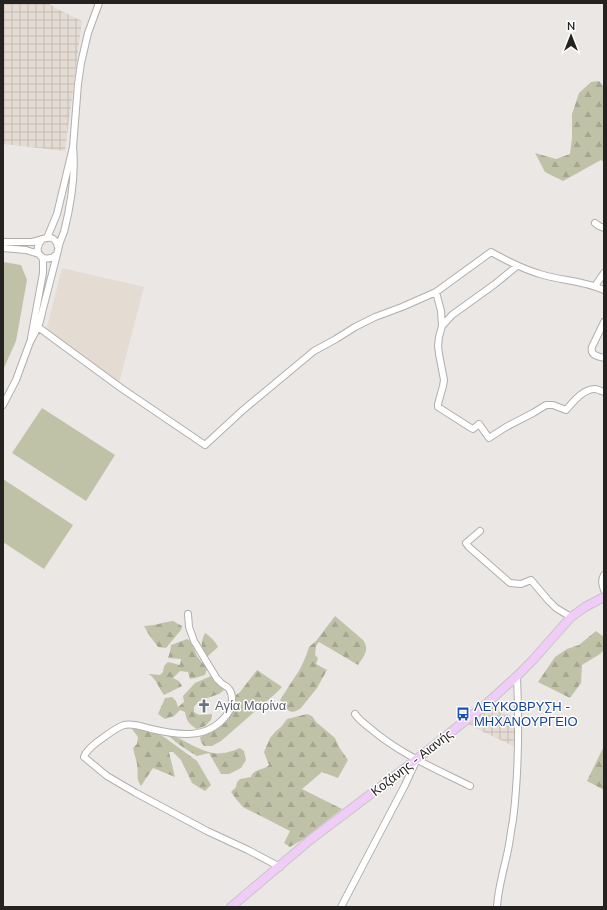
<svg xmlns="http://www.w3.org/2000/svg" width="607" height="910" font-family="'Nunito Sans',sans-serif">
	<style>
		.built { fill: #e4dbd3 }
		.industrial { fill: url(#industrial-grid) }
		.grass { fill: #c0c2a8 }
		.forest { fill: url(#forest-firs) }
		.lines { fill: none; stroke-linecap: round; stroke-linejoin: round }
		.minor-casing { stroke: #b1aeac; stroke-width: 8 }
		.major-casing { stroke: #c6c6c6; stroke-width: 10 }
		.minor { stroke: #fff; stroke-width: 6 }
		.major { stroke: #f0ccf9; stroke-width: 8 }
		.labels { text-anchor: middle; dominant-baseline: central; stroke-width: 3; stroke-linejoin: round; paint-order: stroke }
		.worship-label { font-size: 13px; fill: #5b616d; stroke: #fff; text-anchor: start }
		.transit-label { font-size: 13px; fill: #164399; stroke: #fff; text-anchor: start }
		.street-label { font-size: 13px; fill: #242322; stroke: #fff }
	</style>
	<defs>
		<pattern id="industrial-grid" width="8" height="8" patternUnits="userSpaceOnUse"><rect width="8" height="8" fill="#e4dbd3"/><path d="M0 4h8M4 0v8" fill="none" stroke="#c3bcb5"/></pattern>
		<pattern id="forest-firs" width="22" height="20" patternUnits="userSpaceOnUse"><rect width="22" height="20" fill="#c0c2a8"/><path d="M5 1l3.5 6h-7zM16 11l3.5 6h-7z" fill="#a5a690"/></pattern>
	</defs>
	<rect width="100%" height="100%" fill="#eae7e4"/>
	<path class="built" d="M 62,268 L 144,287 L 119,383 L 46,331 Z"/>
	<path class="industrial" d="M 3,3 L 48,3 L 59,10 L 82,21 L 65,151 L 3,144 Z
		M 490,705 L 516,719 L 515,747 L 467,724 Z"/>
	<path class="grass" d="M 3,262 L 21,265 L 27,280 L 16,341 L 3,370 Z
		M 42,408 L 115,455 L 86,501 L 12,453 Z
		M 3,479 L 73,525 L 44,569 L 3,542 Z"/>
	<path class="forest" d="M 599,81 L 604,87 L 604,162 L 601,160 L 563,181 L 545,172 L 535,153 L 556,159 L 570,154 L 572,138 L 572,114 L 579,93 L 591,82 Z
		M 335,616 L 363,640 C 370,650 364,656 358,665 L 319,642 L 316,646 L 315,655 L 318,658 L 316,664 L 327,670 L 317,688 L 301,708 C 290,717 285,708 280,700 L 300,669 L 306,656 L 309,647 L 316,641 Z
		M 173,621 L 182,626 L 181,630 L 166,648 L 158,647 C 153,640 148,634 144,626 C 154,626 163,622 173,621 Z
		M 596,631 L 604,637 L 604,650 L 600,654 L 582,665 L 581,683 L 570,698 L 538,682 L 555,657 L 567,649 L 579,645 Z
		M 205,633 C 211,637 215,641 218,647 L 207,657 C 201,647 200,644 205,633 Z
		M 187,639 C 193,642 194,650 197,656 C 200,661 204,664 207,669 L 205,675 L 195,678 L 190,679 L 188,672 L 180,671 L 173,678 L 179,681 L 182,686 L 164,695 C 158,687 157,680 149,674 L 160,675 L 163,672 L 164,666 L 168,662 L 180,665 L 181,659 L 168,658 L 170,652 L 171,645 Z
		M 257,670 L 282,687 L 275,694 L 221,741 L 212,746 L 204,746 L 201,742 L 200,737 C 214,729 229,726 234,708 C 235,703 235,699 236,695 L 240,692 Z
		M 211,676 L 215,678 L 224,690 L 219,694 L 199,701 L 194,707 L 194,712 L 199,715 L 212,714 L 211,720 L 205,726 L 197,729 C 189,724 187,722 185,712 L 180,710 L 174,716 L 165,719 L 158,714 L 165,698 L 172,697 L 176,701 L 178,707 L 184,702 L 183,696 L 195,683 Z
		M 307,714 L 312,716 L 316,722 L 335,738 L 339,747 L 348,760 L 338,778 L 322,772 L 302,789 L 342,809 L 302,840 L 290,847 L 284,843 L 290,831 L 243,807 L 236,799 L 231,792 L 236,787 L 237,782 L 240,779 L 251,777 C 254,768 263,771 269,765 L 264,752 L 270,738 L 276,731 L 281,727 L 287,719 Z
		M 132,729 C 143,729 154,731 164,737 L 197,761 L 211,785 L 205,791 L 192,783 L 181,760 L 173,752 L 169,752 L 175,777 L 153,768 L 141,786 C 135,776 139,775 137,764 C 136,759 134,753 133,748 L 137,744 L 138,737 Z
		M 169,736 C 175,736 181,739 186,742 C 207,753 217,758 240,748 L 244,751 L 246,760 L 241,768 L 229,774 L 221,774 L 209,753 L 197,756 C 187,750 177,744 169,736 Z
		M 604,746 L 604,790 L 587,781 Z"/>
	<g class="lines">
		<g class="minor-casing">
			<path id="minor" d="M 595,223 L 599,226 L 604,228
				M 47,238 L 57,214 L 73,147 L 78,84 L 81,63 L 88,33 L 99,3
				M 42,240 C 30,252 45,266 57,254
				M 3,242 L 32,242 C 43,240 54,231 58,247
				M 3,248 L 26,250 L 39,254
				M 517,266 L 495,284 L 452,315 L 442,326 L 439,337 L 438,346 L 439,354 L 444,380 L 443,386 L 438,404 L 438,407 L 471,428 L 473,429 L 479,424 L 489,438 L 506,427 L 533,413 L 546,405 L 553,405 L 566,410 C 573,402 583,389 595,389 C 597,389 601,391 604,392
				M 595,286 L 604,273
				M 436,292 L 441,311 L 442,326
				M 604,322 L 592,347 C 590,355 597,356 604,358
				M 38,327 L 121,388 L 205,445 L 243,410 L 314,351 L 336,339 L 355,327 L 375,317 L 402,307 L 436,292 L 491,252 C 507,261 523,269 540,274 C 562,281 582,280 604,290
				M 31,338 L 43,273 L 43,261 L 42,257
				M 3,405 L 16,380 L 30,342 L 38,327 L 40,321 C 46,296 53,271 59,246 C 60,241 62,237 64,232 C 71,204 76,176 73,147
				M 480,531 L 466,543 L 469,547 L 510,583 L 521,584 L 531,580 L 548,600 L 556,608 L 571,617
				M 604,575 C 601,580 602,584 604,590
				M 188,614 L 189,627 L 194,641 L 217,679 C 219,680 220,682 221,683 C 223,685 227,686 229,689 C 235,697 231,711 225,717 C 206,740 177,735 151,729 C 143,727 133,723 124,725 C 117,727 90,746 87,752 C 85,753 85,755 84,757 L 107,776 L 136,793 L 207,831 L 248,850 L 280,867
				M 355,714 C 359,720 365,724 371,729 C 400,754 436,769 470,786
				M 341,907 L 405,785 L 417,759
				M 497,907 C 498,888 504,869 508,850 C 510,840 511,830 513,820 C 519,772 519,724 517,676"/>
		</g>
		<g class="major-casing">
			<path id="major" d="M 231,907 L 310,840 L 417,759 L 485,705 L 517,676 L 532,661 L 571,617 L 585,607 L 604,597"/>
		</g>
		<use href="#minor" class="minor"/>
		<use href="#major" class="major"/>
	</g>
	<defs>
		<g id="church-bare" transform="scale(1.08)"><path d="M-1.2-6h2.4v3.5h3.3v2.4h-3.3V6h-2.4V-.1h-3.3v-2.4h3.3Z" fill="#6b7280" stroke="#fff" stroke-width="2.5" paint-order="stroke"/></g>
		<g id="bus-bare" transform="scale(1.08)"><path d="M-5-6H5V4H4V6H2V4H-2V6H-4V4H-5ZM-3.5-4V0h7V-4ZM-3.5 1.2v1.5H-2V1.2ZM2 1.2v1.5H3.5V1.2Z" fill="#1a4fb4" stroke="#fff" stroke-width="2.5" paint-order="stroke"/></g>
	</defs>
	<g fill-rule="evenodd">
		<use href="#church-bare" x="204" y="706"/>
		<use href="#bus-bare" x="463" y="714"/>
	</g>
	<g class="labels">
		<g class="worship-label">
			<text x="215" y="706">Αγία Μαρίνα</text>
		</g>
		<g class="transit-label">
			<text x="474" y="707">ΛΕΥΚΟΒΡΥΣΗ -<tspan x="474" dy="15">ΜΗΧΑΝΟΥΡΓΕΙΟ</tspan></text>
		</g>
		<g class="street-label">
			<text transform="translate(412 763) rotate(-38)">Κοζάνης - Αιανής</text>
		</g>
	</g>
	<rect width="607" height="910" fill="none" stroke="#242322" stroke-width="8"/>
	<g transform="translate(571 36)" stroke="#ffffff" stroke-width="3" paint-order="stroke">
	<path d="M0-3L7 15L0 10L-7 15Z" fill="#242322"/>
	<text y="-6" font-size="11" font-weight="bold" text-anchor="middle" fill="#242322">N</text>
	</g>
</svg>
